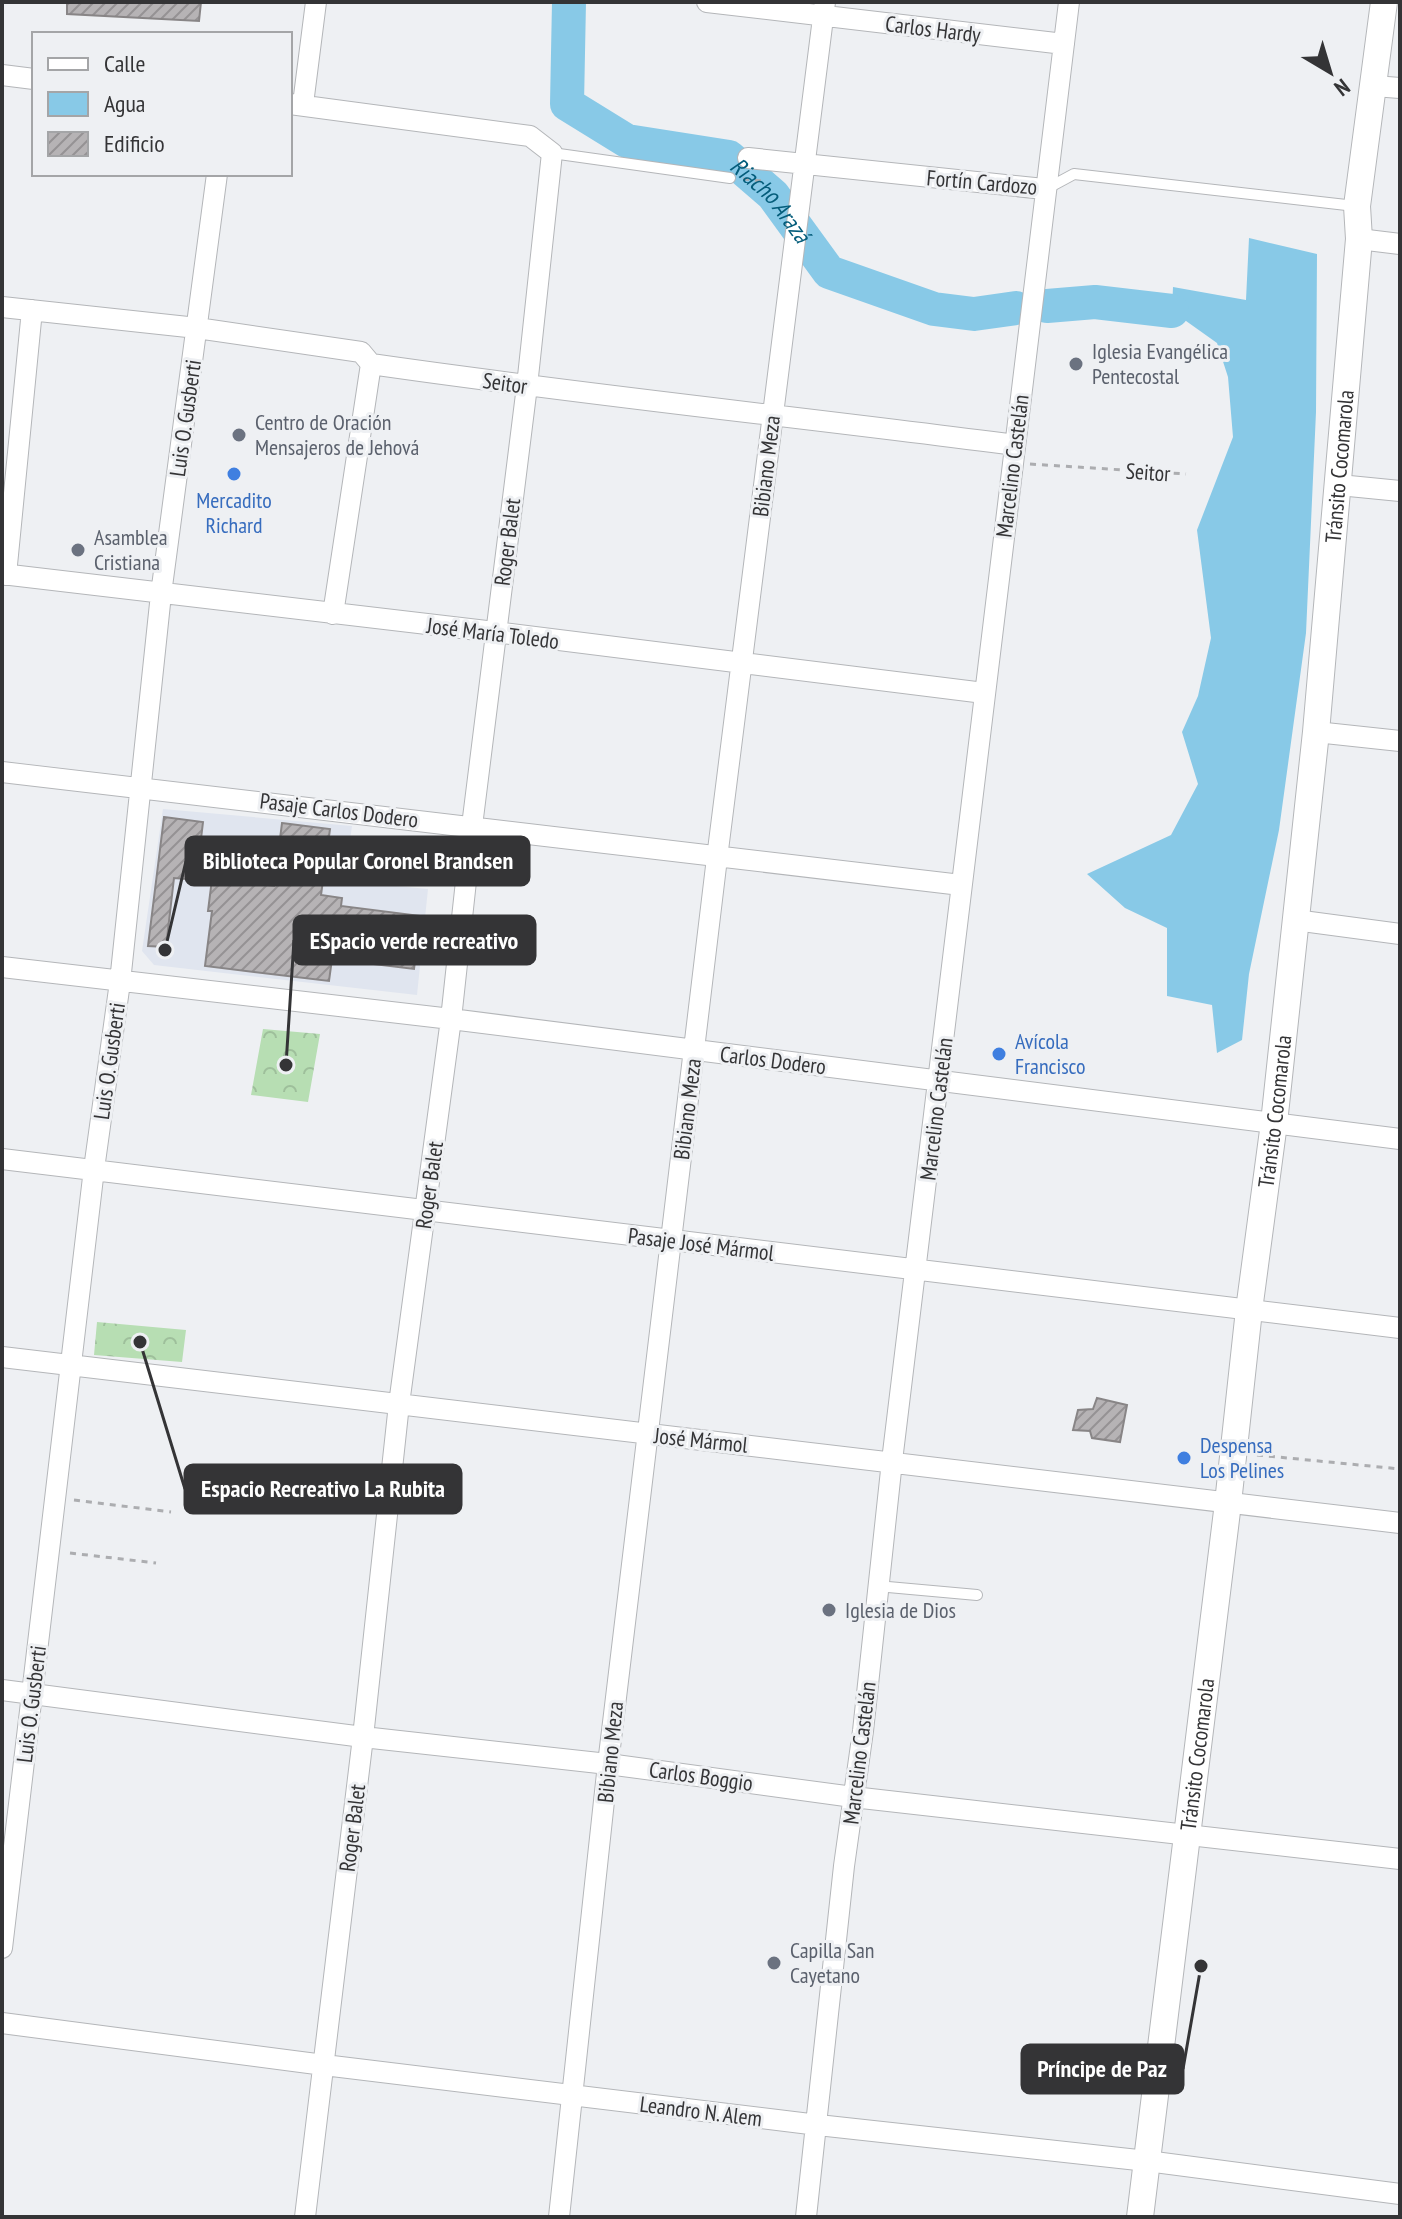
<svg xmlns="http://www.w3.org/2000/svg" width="1402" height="2219" font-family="'PT Sans Narrow',sans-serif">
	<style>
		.built { fill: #e0e5ef }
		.park { fill: url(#park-crowns) }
		.water { fill: #88c9e7 }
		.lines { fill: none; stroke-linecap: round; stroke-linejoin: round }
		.river { stroke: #88c9e7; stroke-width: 34 }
		.building { fill: url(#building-hatch); stroke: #888586; stroke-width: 2 }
		.service-casing { stroke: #b4b6b9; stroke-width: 12 }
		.minor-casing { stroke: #b4b6b9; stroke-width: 22 }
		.tertiary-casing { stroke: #b4b6b9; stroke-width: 28 }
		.path { stroke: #acadb0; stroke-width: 3; stroke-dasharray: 6 6; stroke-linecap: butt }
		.service { stroke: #fff; stroke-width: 10 }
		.minor { stroke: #fff; stroke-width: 20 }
		.tertiary { stroke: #fff; stroke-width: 26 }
		.worship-dot { fill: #6b7280; stroke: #eef0f3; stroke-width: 3 }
		.shop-dot { fill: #3f7fe0; stroke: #eef0f3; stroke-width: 3 }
		.labels { text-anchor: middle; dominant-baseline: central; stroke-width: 6; stroke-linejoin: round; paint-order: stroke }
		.street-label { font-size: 22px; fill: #343436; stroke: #eef0f3 }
		.worship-label { font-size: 22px; fill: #5b616d; stroke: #eef0f3; text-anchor: start }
		.shop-label { font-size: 22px; fill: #366cbe; stroke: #eef0f3; text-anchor: start }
		.water-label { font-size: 24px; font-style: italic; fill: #055d7b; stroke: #eef0f3 }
		.leader { fill: none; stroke: #343436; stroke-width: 3 }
		.callout-dot { fill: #343436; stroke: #eef0f3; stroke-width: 3 }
		.callout { fill: #343436; stroke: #343436; stroke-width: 3 }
		.callout-label { font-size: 24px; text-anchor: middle; font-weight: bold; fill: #fff }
	</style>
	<defs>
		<pattern id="park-crowns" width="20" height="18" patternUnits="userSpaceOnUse" patternTransform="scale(2)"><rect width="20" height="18" fill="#b7deb3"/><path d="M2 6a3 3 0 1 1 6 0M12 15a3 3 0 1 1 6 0" fill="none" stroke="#9ebf9b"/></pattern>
		<pattern id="building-hatch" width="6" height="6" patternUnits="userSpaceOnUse" patternTransform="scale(2)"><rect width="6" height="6" fill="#b6b3b5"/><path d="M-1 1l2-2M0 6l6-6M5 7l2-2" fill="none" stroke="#959294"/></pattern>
	</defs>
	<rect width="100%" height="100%" fill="#eef0f3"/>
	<path class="built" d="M 163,809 L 352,826 L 344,881 L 428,889 L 417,995 L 154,965 L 142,951 Z"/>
	<path class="park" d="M 263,1029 L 320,1034 L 308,1102 L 251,1095 Z
		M 97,1322 L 186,1330 L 182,1362 L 94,1355 Z"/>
	<path class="water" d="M 1249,238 L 1317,254 L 1316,412 L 1306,633 L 1279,830 L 1249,974 L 1242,1040 L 1217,1053 L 1212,1005 L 1167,996 L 1167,928 L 1125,908 L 1087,874 L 1171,835 L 1198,784 L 1182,732 L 1198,696 L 1211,638 L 1197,530 L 1233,437 L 1228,377 L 1217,343 L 1172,311 L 1173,287 L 1246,300 Z"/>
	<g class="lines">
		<g class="river">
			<path id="s1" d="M 569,2 L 567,104 L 627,141 L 729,157 L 773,195 L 829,272 L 934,309 L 974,314 L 1016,308"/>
			<path d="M 1047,306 L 1095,302 L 1172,311"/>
		</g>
	</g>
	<path class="building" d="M 67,2 L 201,2 L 199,21 L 67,14 Z
		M 164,817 L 203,822 L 196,880 L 174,878 L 166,947 L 148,946 Z
		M 282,823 L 330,829 L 321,895 L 342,898 L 341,906 L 421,916 L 414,969 L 332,959 L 329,981 L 205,966 L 212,911 L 208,911 L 212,879 L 274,886 Z
		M 1097,1398 L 1127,1405 L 1120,1442 L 1092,1438 L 1090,1431 L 1073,1430 L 1078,1410 L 1093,1409 Z"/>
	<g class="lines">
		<g class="service-casing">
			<path id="service" d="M 552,153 L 730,178
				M 1048,188 L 1074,174 L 1355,206
				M 877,1586 L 977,1595"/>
		</g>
		<g class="minor-casing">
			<path id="minor" d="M 707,2 L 1064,44
				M 2,75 L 34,79
				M 1374,86 L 1400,88
				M 290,104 L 530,136 L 552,153 L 527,386 L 472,826 L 451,1019 L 399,1404 L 363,1737 L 305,2217
				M 303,104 L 316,2
				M 748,158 L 1044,189
				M 1359,239 L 1400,244
				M 2,307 L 197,328 L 361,352 L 371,364 C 585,395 800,417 1015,445
				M 1339,485 L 1400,491
				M 2,574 L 495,632 L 984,693
				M 6,575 L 32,310
				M 333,614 L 371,364
				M 1316,732 L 1400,741
				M 2,772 L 961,885
				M 1295,920 L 1400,934
				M 2,967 L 451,1019 L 1400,1139
				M 2,1159 L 1400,1328
				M 2,1357 L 1400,1523
				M 2,1690 L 363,1737 L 608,1764 L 853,1797 L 1400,1859
				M 2,1948 L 94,1169 L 120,982 L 161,594 L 217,174
				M 2,2023 L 324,2065 L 818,2125 L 1147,2161 L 1400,2194
				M 559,2217 L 608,1764 L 717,858 L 825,2
				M 806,2217 L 844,1866 L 863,1731 L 892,1461 L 1069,2"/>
		</g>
		<g class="tertiary-casing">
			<g id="tertiary">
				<path id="s2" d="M 1140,2217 L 1228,1503 L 1249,1310 L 1274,1123 L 1316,732 L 1359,239 L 1357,206 L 1384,2"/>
			</g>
		</g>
		<path class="path" d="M 743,179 L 763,181
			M 1030,464 L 1186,474
			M 1257,1455 L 1400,1469
			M 74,1500 L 171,1512
			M 70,1553 L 156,1563"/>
		<use href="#service" class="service"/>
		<use href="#minor" class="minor"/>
		<use href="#tertiary" class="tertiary"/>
	</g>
	<g class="worship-dot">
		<circle cx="1076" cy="364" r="8"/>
		<circle cx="239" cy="435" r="8"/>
		<circle cx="78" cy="550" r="8"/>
		<circle cx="829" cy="1610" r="8"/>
		<circle cx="774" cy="1963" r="8"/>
	</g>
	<g class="shop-dot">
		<circle cx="234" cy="474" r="8"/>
		<circle cx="999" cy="1054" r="8"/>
		<circle cx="1184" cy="1458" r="8"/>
	</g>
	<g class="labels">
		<g class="street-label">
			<text transform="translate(933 29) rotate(7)">Carlos Hardy</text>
			<text transform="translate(982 182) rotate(5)">Fortín Cardozo</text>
			<text transform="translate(505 383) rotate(8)">Seitor</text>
			<text transform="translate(185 418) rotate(-82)">Luis O. Gusberti</text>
			<text transform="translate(766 466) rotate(-83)">Bibiano Meza</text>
			<text transform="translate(1012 466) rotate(-83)">Marcelino Castelán</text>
			<text stroke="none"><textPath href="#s2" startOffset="1762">Tránsito Cocomarola</textPath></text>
			<text transform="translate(1148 472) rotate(4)">Seitor</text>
			<text transform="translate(507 542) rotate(-83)">Roger Balet</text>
			<text transform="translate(493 633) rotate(7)">José María Toledo</text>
			<text transform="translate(339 810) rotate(7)">Pasaje Carlos Dodero</text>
			<text transform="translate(773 1060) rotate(7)">Carlos Dodero</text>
			<text transform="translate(109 1061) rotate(-82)">Luis O. Gusberti</text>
			<text transform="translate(687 1109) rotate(-83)">Bibiano Meza</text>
			<text transform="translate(936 1109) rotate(-83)">Marcelino Castelán</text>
			<text stroke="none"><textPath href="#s2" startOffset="1114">Tránsito Cocomarola</textPath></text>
			<text transform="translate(429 1185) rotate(-82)">Roger Balet</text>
			<text transform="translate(701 1244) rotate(7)">Pasaje José Mármol</text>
			<text transform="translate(701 1440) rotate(6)">José Mármol</text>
			<text transform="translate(31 1704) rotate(-83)">Luis O. Gusberti</text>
			<text transform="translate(610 1752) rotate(-84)">Bibiano Meza</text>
			<text transform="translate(859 1753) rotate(-83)">Marcelino Castelán</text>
			<text stroke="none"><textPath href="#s2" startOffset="466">Tránsito Cocomarola</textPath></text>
			<text transform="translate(701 1776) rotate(8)">Carlos Boggio</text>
			<text transform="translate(352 1828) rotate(-83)">Roger Balet</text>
			<text transform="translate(701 2111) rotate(7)">Leandro N. Alem</text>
		</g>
		<g class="worship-label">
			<text x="1092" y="351">Iglesia Evangélica<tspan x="1092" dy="25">Pentecostal</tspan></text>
			<text x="255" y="422">Centro de Oración<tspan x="255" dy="25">Mensajeros de Jehová</tspan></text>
			<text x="94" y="537">Asamblea<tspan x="94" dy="25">Cristiana</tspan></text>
			<text x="845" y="1610">Iglesia de Dios</text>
			<text x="790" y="1950">Capilla San<tspan x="790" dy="25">Cayetano</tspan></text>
		</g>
		<g class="shop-label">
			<text x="234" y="500" text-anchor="middle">Mercadito<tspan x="234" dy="25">Richard</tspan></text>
			<text x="1015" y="1041">Avícola<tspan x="1015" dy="25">Francisco</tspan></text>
			<text x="1200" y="1445">Despensa<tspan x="1200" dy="25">Los Pelines</tspan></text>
		</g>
		<g class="water-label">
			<text stroke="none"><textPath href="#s1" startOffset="336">Riacho Arazá</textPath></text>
		</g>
	</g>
	<path class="leader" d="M165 950L186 861M286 1065L294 940M140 1342L185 1489M1201 1966L1183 2069"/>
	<g class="callout-dot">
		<circle cx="165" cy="950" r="8"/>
		<circle cx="286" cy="1065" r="8"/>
		<circle cx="140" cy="1342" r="8"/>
		<circle cx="1201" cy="1966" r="8"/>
	</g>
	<g class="callout">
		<rect x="186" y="837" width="343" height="48" rx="8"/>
		<rect x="294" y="916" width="241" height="48" rx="8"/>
		<rect x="185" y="1465" width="276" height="48" rx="8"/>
		<rect x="1022" y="2045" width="161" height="48" rx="8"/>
	</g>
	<g class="callout-label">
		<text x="358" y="869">Biblioteca Popular Coronel Brandsen</text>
		<text x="414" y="949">ESpacio verde recreativo</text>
		<text x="323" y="1497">Espacio Recreativo La Rubita</text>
		<text x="1102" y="2077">Príncipe de Paz</text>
	</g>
	<rect width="1402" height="2219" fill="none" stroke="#343436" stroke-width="8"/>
	<rect x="32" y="32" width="260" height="144" fill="#eef0f3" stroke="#a4a5a7" stroke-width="2"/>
	<rect x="48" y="58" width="40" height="12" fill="#ffffff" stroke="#a4a5a7" stroke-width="2"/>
	<text x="104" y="72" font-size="24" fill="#343436">Calle</text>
	<rect x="48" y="92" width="40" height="24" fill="#88c9e7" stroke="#a4a5a7" stroke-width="2"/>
	<text x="104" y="112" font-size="24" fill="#343436">Agua</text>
	<rect x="48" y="132" width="40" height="24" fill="url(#building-hatch)" stroke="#a4a5a7" stroke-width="2"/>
	<text x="104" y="152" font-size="24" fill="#343436">Edificio</text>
	<g transform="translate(1330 72) rotate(142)" stroke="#eef0f3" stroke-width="6" paint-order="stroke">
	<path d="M0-6L14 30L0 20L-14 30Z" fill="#343436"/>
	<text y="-12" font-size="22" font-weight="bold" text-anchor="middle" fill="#343436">N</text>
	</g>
</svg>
